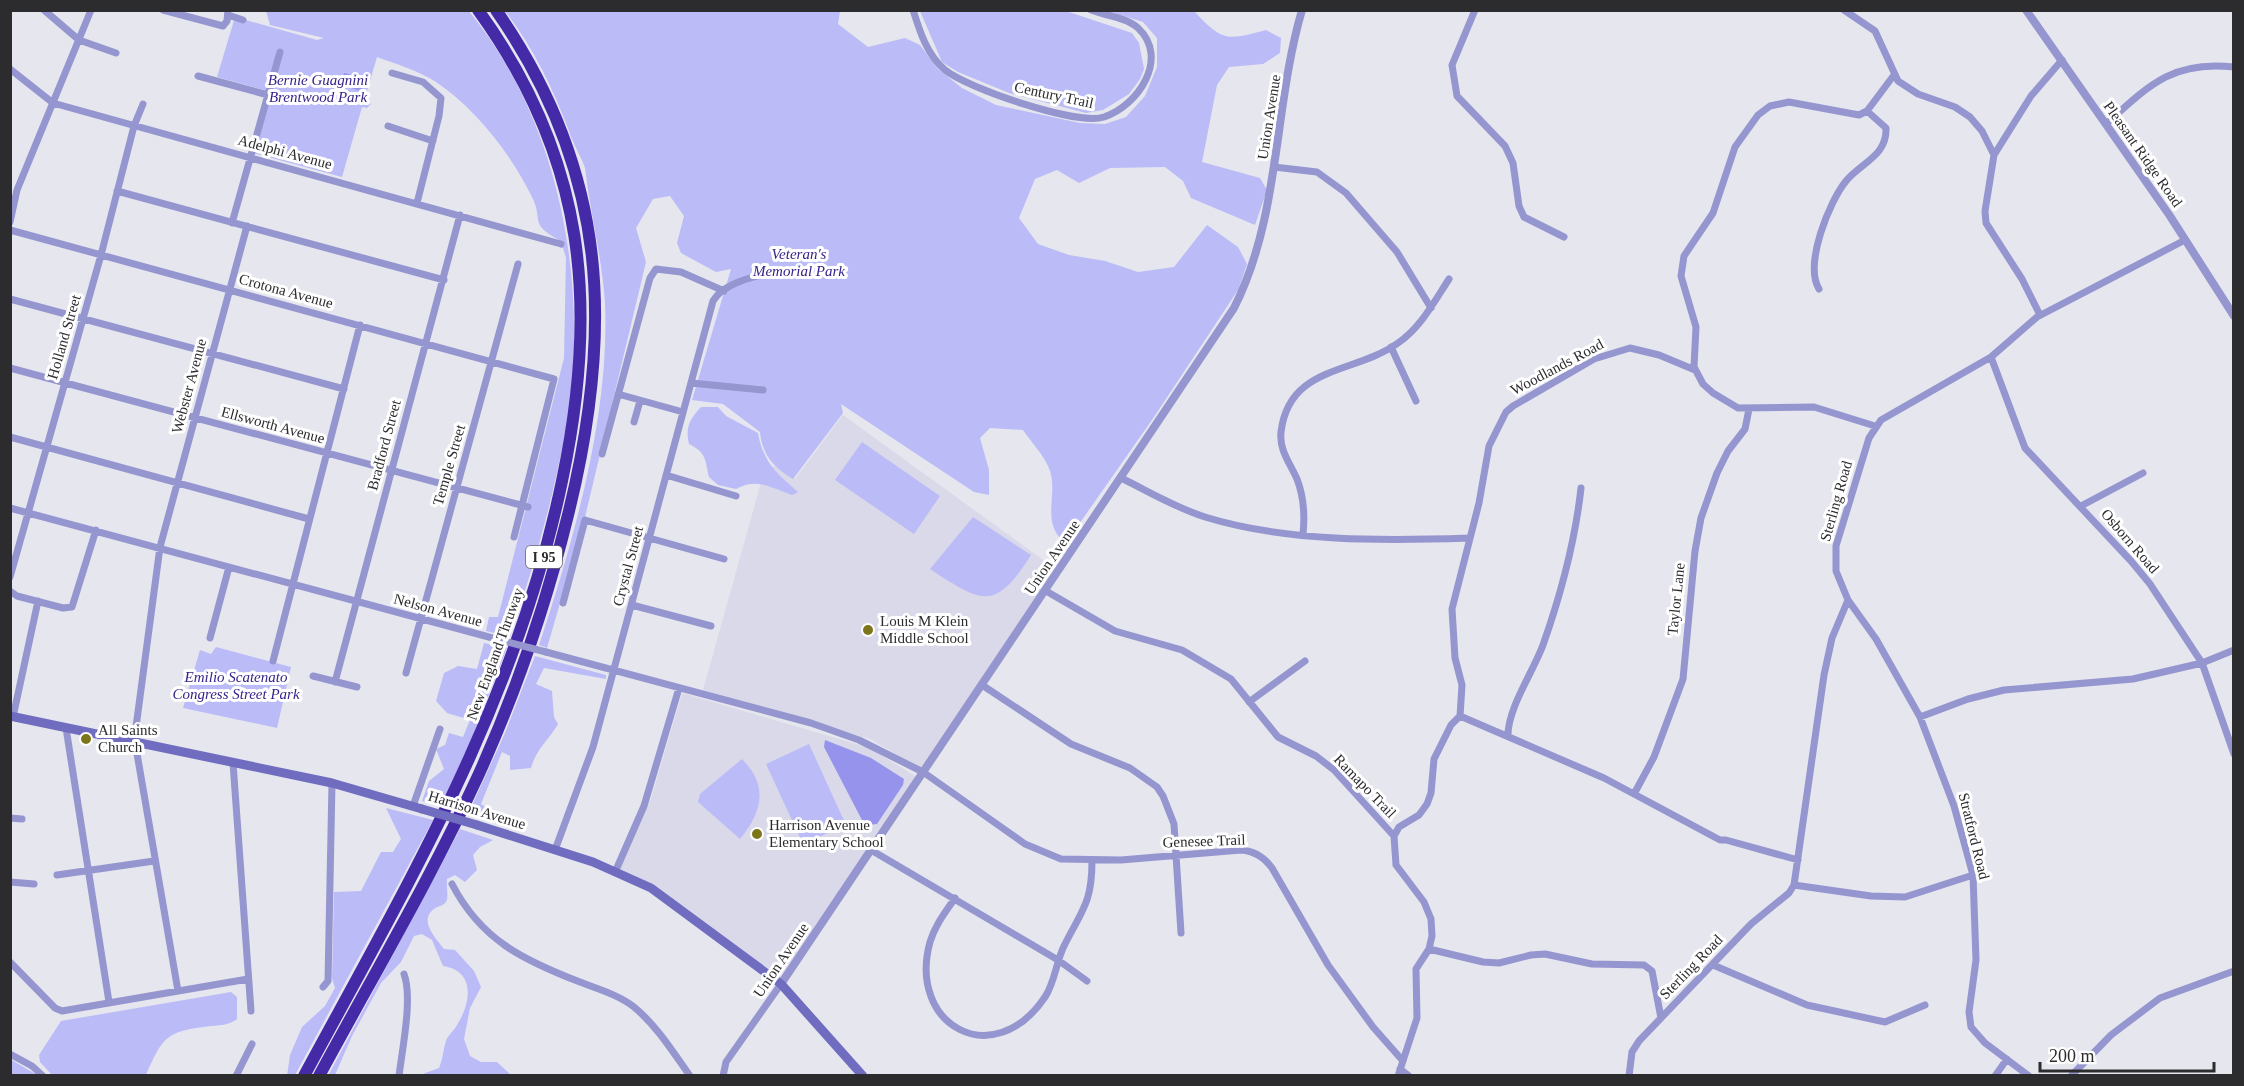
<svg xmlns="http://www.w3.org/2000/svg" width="2244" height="1086" font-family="Georgia,serif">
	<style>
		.built { fill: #d9d9e9 }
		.green { fill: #bbbbf8 }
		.water { fill: #9693ec }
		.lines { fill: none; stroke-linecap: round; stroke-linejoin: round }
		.minor { stroke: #9595cf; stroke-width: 7 }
		.tertiary { stroke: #9595cf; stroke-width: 8 }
		.secondary { stroke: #706cc0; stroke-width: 9 }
		.motorway { stroke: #452aa8; stroke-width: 12 }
		.minor-bridge { stroke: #9595cf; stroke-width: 7 }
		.secondary-bridge { stroke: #706cc0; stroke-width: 9 }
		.poi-dot { fill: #7d7519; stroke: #fff; stroke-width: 2 }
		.labels { text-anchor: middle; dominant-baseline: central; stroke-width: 6; stroke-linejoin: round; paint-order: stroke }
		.shield { fill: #fff; stroke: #6b6b6d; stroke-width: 1.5 }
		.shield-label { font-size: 14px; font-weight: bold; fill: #2c2c2f }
		.park-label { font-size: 15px; font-style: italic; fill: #372288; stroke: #fff }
		.street-label { font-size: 15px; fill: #2c2c2f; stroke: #fff }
		.poi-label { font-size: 15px; fill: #2c2c2f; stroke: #fff; text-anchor: start }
	</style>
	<rect width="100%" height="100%" fill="#e5e6ee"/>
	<path class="built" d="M 843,415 L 1057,570 L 921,769 L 870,739 L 703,690 L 764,472 L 774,466 L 795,479 Z
		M 682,693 L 870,748 L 918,778 L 781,980 L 619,870 L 651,799 Z"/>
	<path class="green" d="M 468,10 C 542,99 575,222 574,336 C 574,351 575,367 573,382 C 562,469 538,554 510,637 L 486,631 L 489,617 L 498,617 L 564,358 L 566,258 L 563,248 L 559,247 L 559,240 C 528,223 544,221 532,197 C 511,154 476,109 436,82 C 419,71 396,64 377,57 L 365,98 L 371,104 L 367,108 L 362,107 L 342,177 L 253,153 L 271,92 L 217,77 L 235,17 L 317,40 L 324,38 L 270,25 L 266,11 Z
		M 505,11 L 840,11 L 838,24 L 868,47 L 905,38 L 920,45 L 938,69 L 962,88 L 996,105 L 1080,123 L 1105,124 L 1126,117 L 1145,96 L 1157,67 L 1157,38 L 1143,22 L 1108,11 L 1194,11 C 1222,41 1226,41 1266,30 L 1281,38 L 1280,53 L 1263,64 L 1229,67 L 1217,85 L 1202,162 L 1260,178 L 1267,190 L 1255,225 L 1191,198 L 1183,181 L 1165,167 L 1110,168 L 1079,183 L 1057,170 L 1035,179 L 1019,218 L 1038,244 L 1069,255 L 1105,261 L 1138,272 L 1174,267 L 1207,225 L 1238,247 L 1247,264 L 1238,290 L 1154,417 L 1070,537 L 1061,539 C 1041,518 1060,490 1048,466 C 1042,453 1031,442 1023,430 L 990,428 L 980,438 L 989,470 L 989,495 L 974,492 L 841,404 L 843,413 L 793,479 C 774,468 762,455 760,432 L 723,404 L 692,400 L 731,269 L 716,272 L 681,253 L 677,243 L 684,216 L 670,196 L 653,199 L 636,228 L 646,262 L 585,517 L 547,648 L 539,645 C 574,540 610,414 605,303 C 602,257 590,212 585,168 C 584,163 571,139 569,131 C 553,88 533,47 505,11 Z
		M 920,11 L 1066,11 L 1132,33 L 1139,43 L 1144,69 L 1140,79 L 1129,94 L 1103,110 L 1086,113 L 1009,93 L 958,72 L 942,62 Z
		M 701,407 L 718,407 L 726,416 L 758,433 C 763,462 777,474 798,492 L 792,495 C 772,488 756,477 736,489 L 718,485 L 709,477 C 705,460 707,453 689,444 C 685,427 690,419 701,407 Z
		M 862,442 L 940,496 L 914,534 L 835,480 Z
		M 973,517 L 1031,555 C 995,612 982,603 930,569 Z
		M 484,643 L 507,648 L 469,746 L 440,806 L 422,801 L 429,781 L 444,769 L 436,749 L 445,745 L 449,733 L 463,737 L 470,720 L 447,713 L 436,701 L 444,673 L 458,666 L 477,669 Z
		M 216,647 L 291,667 L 277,728 L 183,708 L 200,650 L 211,654 Z
		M 535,656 L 606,675 L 606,679 L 544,668 L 536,684 L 552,691 L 554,717 L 558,724 C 549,740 536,749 531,768 L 510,770 L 510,756 L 502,752 L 481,804 L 513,825 L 468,814 L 505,733 Z
		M 809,744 L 846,825 L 803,844 L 766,764 Z
		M 742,759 C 769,786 762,812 740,839 L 698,802 L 700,794 Z
		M 386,808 L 433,820 L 295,1075 L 287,1076 L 290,1055 L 302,1027 L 325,1006 L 335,988 L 332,978 L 334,892 L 361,891 L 381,852 L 393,852 L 401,839 Z
		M 460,829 L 493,840 L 480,847 L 473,855 L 477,870 L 465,882 L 455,875 L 447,879 C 446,885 449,897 446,902 C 443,906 438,906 434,909 C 418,921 436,938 444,949 L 455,950 L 474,971 L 481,987 L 470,1008 L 464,1039 L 470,1056 L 481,1062 L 497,1062 L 511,1075 L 420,1075 L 439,1068 C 443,1059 443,1050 446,1041 C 448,1035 454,1031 457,1025 C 471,1003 476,971 443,966 L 432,940 L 422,934 L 414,936 L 401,962 L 381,983 L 352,1036 L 335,1075 L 328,1076 Z
		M 231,992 L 237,997 L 237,1019 C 229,1025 222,1025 211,1026 C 167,1031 163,1036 146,1075 L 52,1075 L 40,1062 L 39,1055 L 61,1021 Z
		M 10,1059 L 37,1075 L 11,1075 Z"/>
	<path class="water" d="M 344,73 L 364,78 L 361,91 L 341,85 Z
		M 825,740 L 871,758 L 904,779 L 903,785 L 877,824 L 867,825 L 863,822 L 824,747 Z"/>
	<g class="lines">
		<path class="minor" d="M 44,10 L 79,40 L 116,53
			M 163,10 L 223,26 L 227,21 L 228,10
			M 913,10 C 920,32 927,55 945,70 C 967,88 1077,126 1104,117 C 1138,106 1170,58 1138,28 C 1126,17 1106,16 1091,10
			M 1475,10 L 1452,65 L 1457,96 L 1505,146 L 1513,163 L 1519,206 L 1524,217 L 1564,237
			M 1844,10 L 1875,31 L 1898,81 L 1918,94 L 1955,107 L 1970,117 L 1982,131 L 1994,155
			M 228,15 L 243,20
			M 10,69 L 53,103 L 561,244
			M 392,73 L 423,82 L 441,98 L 439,116 L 417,203
			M 198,76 L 268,95
			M 2106,124 C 2149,85 2173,60 2234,67
			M 388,126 L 433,141
			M 1274,167 L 1317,172 L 1346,193 L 1397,252 L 1431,308
			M 117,191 L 444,280
			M 10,222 L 17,190 L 91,10
			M 232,223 L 280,52
			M 10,230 L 554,379 L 514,537
			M 1819,289 C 1804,264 1829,202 1846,181 C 1862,162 1887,156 1886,128 L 1867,111
			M 10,299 L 344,389
			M 2040,315 L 2022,279 L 1986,223 L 1985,211 L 1994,155 L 2031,96 L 2062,60
			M 1391,347 L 1416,401
			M 1991,357 L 2025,448 L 2131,561 L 2150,584 L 2202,663 L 2234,754
			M 10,368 L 528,507
			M 691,383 L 763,390
			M 618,394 L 683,412
			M 634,422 L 640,401
			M 1875,426 L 1814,407 L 1738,408 L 1713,393 L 1703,384 L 1694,367 L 1696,327 L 1681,276 L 1684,256 L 1713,213 L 1735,147 L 1758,115 L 1770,106 L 1789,102 L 1859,115 L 1867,111 L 1894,75
			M 10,437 L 309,519
			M 602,454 L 650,278 L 656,269 L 681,272 L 724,291
			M 666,475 L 736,496
			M 1121,478 C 1148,491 1176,508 1205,517 C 1286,542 1384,541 1469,538
			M 2081,506 L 2143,473
			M 10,508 L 500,640
			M 1303,534 C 1305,515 1304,497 1297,479 C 1290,463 1279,450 1281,432 C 1289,365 1355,374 1398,343 C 1421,327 1434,302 1449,279
			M 10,577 L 101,255 L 134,126 L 143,104
			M 10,591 L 17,596 L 63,608 L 72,607 L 96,530
			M 1046,591 L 1115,631 L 1182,650 L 1231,679 L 1278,737 L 1316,756 L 1334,770 L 1394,836
			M 1848,600 L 1876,639 L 1920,717 L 1954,806 L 1973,875 L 1976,960 L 1969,1012 L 1971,1027 L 1985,1043 L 2029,1076
			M 563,603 L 585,520 L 724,559
			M 632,605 L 711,626
			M 210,638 L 229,567
			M 546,652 L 811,723 L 859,740 L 923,772 L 1025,844 L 1061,859 L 1121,860 L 1241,850 C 1255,851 1264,857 1272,868 L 1328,965 L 1373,1027 L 1403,1061
			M 273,661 L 360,325
			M 406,673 L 518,264
			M 313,676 L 357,687
			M 335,682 L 460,215
			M 982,685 L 1071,744 L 1130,768 L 1157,787 L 1163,796 L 1174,824 L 1181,933
			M 1249,702 L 1305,661
			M 1460,716 L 1604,778 L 1720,840 L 1726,840 L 1798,860
			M 13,717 L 38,601
			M 1920,717 L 1968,699 L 2004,690 L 2133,679 L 2202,663 L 2234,650
			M 66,728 L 109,1002
			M 1508,735 C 1508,708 1533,672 1543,645 C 1561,594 1575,542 1581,488
			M 233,763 L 251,1011
			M 1634,794 L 1654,757 L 1683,679 L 1695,551 L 1701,518 L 1717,473 L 1728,451 L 1745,429 L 1749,409
			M 413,806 L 440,729
			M 10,818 L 22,819
			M 555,850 L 593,747 L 713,301 C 724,282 756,276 776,272
			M 871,850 L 1058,960 L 1087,981
			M 616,870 L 644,806 L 679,688
			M 57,875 L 154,861
			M 10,882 L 34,884
			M 452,884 C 481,940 523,960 580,982 C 598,989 619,995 634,1007 C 657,1026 673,1052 690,1076
			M 1794,885 L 1871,896 L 1905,897 L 1973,875
			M 955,898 C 945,913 935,925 930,942 C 907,1026 994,1073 1045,997 C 1055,982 1056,962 1064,946 C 1082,910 1092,903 1092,861
			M 1429,949 L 1483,962 L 1499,963 L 1531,955 L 1545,954 L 1592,964 L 1644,965 L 1652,971 L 1661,1018
			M 10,962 L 55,1008 L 62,1011 L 248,979
			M 1713,965 L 1807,1005 L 1885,1022 L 1925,1005
			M 323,987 L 328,981 L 332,783
			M 178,991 L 135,742 L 136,727 L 160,547 L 247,226
			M 10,1054 L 32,1066 L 43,1076
			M 1400,1069 L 1409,1076
			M 236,1076 L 252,1044
			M 399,1076 C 402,1050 413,998 404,974
			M 723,1076 L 726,1062 L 781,984
			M 1398,1076 L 1417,1018 L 1416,969 L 1429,949 L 1432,936 L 1431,919 L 1424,902 L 1396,865 L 1394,836 L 1399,827 L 1419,815 L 1427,804 L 1431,793 L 1434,759 L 1451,725 L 1460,716 L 1462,685 L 1455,658 L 1452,609 L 1479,503 L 1489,446 L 1506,412 L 1513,406 L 1594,359 L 1630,348 L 1659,355 L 1695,370
			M 1629,1076 L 1632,1052 L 1639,1041 L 1751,924 L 1789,893 L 1794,885 L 1824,675 L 1832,638 L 1848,600 L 1836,571 L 1836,546 L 1869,438 L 1881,420 L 1991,357 L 2037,317 L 2185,240
			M 1995,1076 L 2007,1059
			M 2071,1076 L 2111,1035 L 2160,998 L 2234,971"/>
		<path class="tertiary" d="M 2026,10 L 2170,216 L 2234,316
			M 781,984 L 1234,308 C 1281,215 1273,109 1302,10"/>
		<path class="secondary" d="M 10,716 L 332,783 L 422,809
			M 477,825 L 593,862 L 651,888 L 781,984 L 863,1076"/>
		<path class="motorway" d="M 304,1076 C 410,880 516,702 562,481 C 599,306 586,159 478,10
			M 319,1076 C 373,976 431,878 478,776 C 516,692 546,605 568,515 C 614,330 609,172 496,10"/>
		<path class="minor-bridge" d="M 500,640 L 546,652"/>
		<path class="secondary-bridge" d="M 422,809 L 477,825"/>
	</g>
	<g class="poi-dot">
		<circle cx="868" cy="630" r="6"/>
		<circle cx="86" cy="739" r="6"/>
		<circle cx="757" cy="834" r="6"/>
	</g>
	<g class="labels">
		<rect class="shield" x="526" y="546" width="36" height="22" rx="4.5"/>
		<g class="shield-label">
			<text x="544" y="557">I 95</text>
		</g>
		<g class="park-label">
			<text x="318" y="80">Bernie Guagnini<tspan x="318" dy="17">Brentwood Park</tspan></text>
			<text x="799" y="254">Veteran's<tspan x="799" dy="17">Memorial Park</tspan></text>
			<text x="236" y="677">Emilio Scatenato<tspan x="236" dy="17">Congress Street Park</tspan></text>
		</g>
		<g class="street-label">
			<text transform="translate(1054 95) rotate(12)">Century Trail</text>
			<text transform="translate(1269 117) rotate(-81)">Union Avenue</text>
			<text transform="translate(285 152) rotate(15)">Adelphi Avenue</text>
			<text transform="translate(2143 154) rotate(55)">Pleasant Ridge Road</text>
			<text transform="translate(286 291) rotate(15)">Crotona Avenue</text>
			<text transform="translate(64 337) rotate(-74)">Holland Street</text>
			<text transform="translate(1557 367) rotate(-28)">Woodlands Road</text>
			<text transform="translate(189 386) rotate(-75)">Webster Avenue</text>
			<text transform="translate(273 425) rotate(15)">Ellsworth Avenue</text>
			<text transform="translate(384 445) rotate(-75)">Bradford Street</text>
			<text transform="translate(449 465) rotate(-74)">Temple Street</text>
			<text transform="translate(1836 501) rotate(-74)">Sterling Road</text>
			<text transform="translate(2130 541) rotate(49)">Osborn Road</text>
			<text transform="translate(1052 557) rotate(-56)">Union Avenue</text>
			<text transform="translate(628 566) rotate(-75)">Crystal Street</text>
			<text transform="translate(1676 599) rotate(-84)">Taylor Lane</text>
			<text transform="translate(438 610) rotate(15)">Nelson Avenue</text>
			<text transform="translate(495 654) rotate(-70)">New England Thruway</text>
			<text transform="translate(1365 786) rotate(46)">Ramapo Trail</text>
			<text transform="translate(477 810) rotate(17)">Harrison Avenue</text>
			<text transform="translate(1974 836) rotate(76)">Stratford Road</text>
			<text transform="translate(1204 841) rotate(-2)">Genesee Trail</text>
			<text transform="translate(781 960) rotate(-56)">Union Avenue</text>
			<text transform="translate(1691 967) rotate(-46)">Sterling Road</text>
		</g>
		<g class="poi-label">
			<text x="880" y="621">Louis M Klein<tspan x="880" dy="17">Middle School</tspan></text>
			<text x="98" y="730">All Saints<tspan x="98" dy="17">Church</tspan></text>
			<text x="769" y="825">Harrison Avenue<tspan x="769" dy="17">Elementary School</tspan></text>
		</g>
	</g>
	<rect width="2244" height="1086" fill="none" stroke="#2c2c2f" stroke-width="24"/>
	<path d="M2040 1062v9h174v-9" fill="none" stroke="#2c2c2f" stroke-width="3"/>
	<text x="2049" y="1062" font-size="18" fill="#2c2c2f" stroke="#ffffff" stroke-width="4.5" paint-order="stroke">200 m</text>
</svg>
